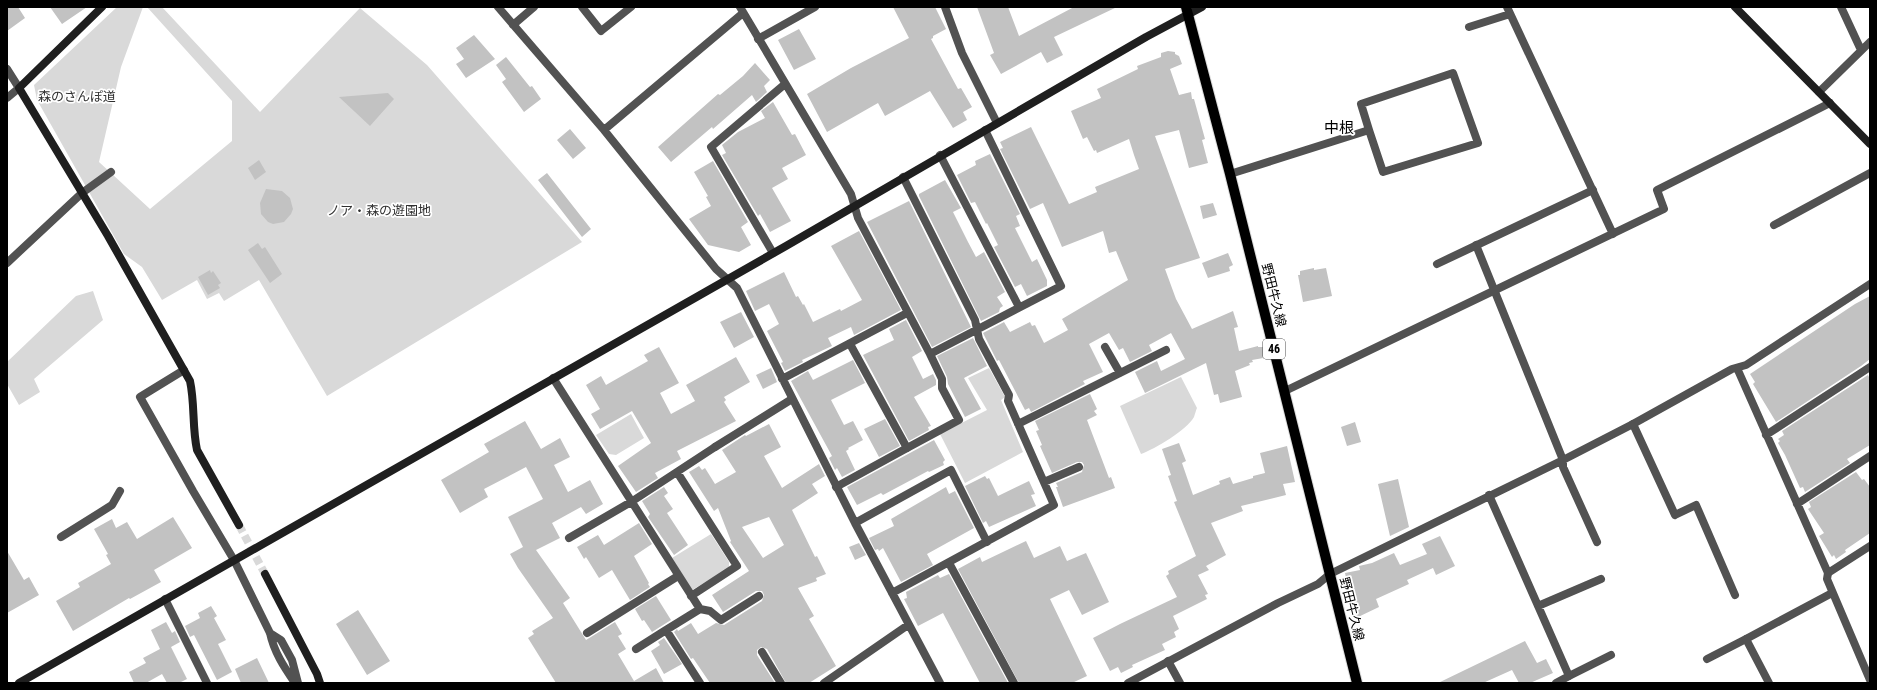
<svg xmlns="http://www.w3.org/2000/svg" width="1877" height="690" font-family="'Roboto Condensed','Noto Sans JP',sans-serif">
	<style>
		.green { fill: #d9d9d9 }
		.building { fill: #c2c2c2; fill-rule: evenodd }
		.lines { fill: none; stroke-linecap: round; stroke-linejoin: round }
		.secondary-tunnel { stroke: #d9d9d9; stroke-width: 8; stroke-dasharray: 8 4; stroke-linecap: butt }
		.primary-casing { stroke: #dbdbdb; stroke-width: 12 }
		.lane { stroke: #525252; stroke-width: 8 }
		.street { stroke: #525252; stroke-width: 8 }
		.secondary { stroke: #1f1f1f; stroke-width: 8 }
		.primary { stroke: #000; stroke-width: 10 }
		.labels { text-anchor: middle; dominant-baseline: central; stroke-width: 3.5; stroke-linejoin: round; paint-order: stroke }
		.shield { fill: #fff; stroke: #4c4c4c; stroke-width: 1 }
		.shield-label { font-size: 12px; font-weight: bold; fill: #000 }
		.park-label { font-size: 13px; fill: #303030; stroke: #fff }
		.street-label { font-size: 13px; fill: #000; stroke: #fff }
		.quarter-label { font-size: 15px; fill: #000; stroke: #fff }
	</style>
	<rect width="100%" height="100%" fill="#fff"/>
	<path class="green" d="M 117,7 L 143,7 L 121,67 L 99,162 L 150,209 L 232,141 L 232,101 L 147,7 L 162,7 L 260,112 L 360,8 L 427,65 L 582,242 L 327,396 L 259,280 L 224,301 L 219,293 L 207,299 L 197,280 L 162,300 L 142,267 L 124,254 L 37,100 L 34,85 Z
		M 93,291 L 103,320 L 34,379 L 40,392 L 19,405 L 7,384 L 7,362 L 76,296 Z
		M 989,368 L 1005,397 L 1001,400 L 1023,452 L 965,483 L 940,434 L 987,410 L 968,378 Z
		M 1181,377 L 1197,408 C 1196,410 1195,414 1194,417 C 1187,430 1155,449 1141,454 L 1120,406 Z
		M 631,414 L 644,438 L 616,455 L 609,454 L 596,435 Z
		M 711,534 L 729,562 L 729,568 L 692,590 L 672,558 Z"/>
	<path class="building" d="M 7,7 L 18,7 L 25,18 L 7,31 Z
		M 50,7 L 87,7 L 62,24 Z
		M 893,7 L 935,7 L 946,29 L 933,36 L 933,38 L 931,39 L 958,89 L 961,88 L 972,107 L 963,112 L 967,120 L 953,128 L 930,91 L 885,116 L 878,103 L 827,132 L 807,94 L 851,68 L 909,38 Z
		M 977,7 L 1008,7 L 1019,36 L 1074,7 L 1117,7 L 1054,37 L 1063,55 L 1047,63 L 1041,52 L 1001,74 L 990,55 L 994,53 Z
		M 799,29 L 816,59 L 794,70 L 778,40 Z
		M 474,35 L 495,59 L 466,78 L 456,64 L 464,59 L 456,48 Z
		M 1168,51 L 1175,52 L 1175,54 L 1179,56 L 1182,64 L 1170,69 L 1179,95 L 1191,92 L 1192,99 L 1194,99 L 1205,139 L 1202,140 L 1208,163 L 1189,168 L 1179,130 L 1155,136 L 1200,258 L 1165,269 L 1176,299 L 1192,329 L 1233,311 L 1238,327 L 1234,328 L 1239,351 L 1258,346 L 1258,347 L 1266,347 L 1269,357 L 1252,360 L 1253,362 L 1249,363 L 1250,365 L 1235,371 L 1242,397 L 1220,403 L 1218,394 L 1214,395 L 1206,363 L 1145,393 L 1135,372 L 1157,361 L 1161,371 L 1185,359 L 1171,333 L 1149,345 L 1152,351 L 1130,362 L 1123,348 L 1119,350 L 1109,333 L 1089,344 L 1103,372 L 1083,381 L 1085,384 L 1031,412 L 1029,408 L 1025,410 L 999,360 L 997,361 L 983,333 L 1004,322 L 1010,332 L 1030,322 L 1032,326 L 1035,325 L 1044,343 L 1068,330 L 1062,319 L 1128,280 L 1116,251 L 1109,253 L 1103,231 L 1062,247 L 1043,203 L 1030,209 L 1000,149 L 1003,148 L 1000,142 L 1031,127 L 1069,204 L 1097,192 L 1095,187 L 1139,169 L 1134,155 L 1129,139 L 1097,153 L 1096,150 L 1094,151 L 1087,137 L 1083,139 L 1071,111 L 1101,98 L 1097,89 L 1138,69 L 1137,66 L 1161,57 L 1161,53 Z
		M 506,57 L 530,87 L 532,86 L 541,99 L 524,112 L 502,82 L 506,79 L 496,65 Z
		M 755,63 L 770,80 L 764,86 L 767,92 L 756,102 L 752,95 L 713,129 L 712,127 L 671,162 L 658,147 L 718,94 L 720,95 L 743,76 Z
		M 388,93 L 394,99 L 370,126 L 339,97 Z
		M 773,102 L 792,135 L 795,134 L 806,155 L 782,168 L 788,179 L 772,188 L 791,221 L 770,232 L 760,214 L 758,216 L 722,155 L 726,153 L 722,145 L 738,132 L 765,118 L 761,111 Z
		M 570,129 L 586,148 L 573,159 L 557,140 Z
		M 990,154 L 1020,214 L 1016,216 L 1020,226 L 1015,228 L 1032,262 L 1037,259 L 1047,280 L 1047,286 L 1027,296 L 1021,284 L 1015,287 L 994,247 L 998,245 L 987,223 L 986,224 L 975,202 L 971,203 L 957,175 L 976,165 L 975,161 Z
		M 259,160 L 266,172 L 255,180 L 248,168 Z
		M 713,161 L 748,222 L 741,227 L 751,245 L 739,252 L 708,245 L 689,219 L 711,206 L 706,197 L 708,196 L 694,172 Z
		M 547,173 L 591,229 L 582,237 L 538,180 Z
		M 945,180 L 961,208 L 953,212 L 968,242 L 976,257 L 984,252 L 1005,292 L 997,297 L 1003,306 L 1000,308 L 999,312 L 981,321 L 919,196 L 919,194 Z
		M 266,189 L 282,191 L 290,198 L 293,209 L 291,214 L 284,222 L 273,224 L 268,222 L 261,214 L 260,203 Z
		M 909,201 L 971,327 L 932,347 L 867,222 Z
		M 1213,203 L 1217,215 L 1203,219 L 1200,206 Z
		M 859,231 L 901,310 L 854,335 L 851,327 L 828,338 L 832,346 L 802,360 L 803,362 L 785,371 L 781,363 L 783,362 L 767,331 L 779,324 L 769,304 L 755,311 L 746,291 L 784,272 L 796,297 L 798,296 L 803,305 L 804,304 L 813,322 L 840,309 L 841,311 L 862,300 L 831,246 Z
		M 258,243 L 262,249 L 265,247 L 282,274 L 270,283 L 248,250 Z
		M 1228,253 L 1233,265 L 1229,267 L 1230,271 L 1208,278 L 1202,263 Z
		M 1314,268 L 1314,270 L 1326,268 L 1332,296 L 1303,302 L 1298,275 L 1300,275 L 1300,271 Z
		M 210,270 L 211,273 L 213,271 L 221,283 L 218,285 L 220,288 L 208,295 L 198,277 Z
		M 1870,296 L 1870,359 L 1861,366 L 1776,422 L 1753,384 L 1755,382 L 1750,374 L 1855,304 Z
		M 741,312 L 754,337 L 734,348 L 720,322 Z
		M 906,320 L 922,351 L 912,357 L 923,379 L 933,374 L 936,380 L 936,385 L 914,397 L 931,426 L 928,427 L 929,430 L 909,441 L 863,355 L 894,340 L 889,329 Z
		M 973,338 L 987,366 L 964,378 L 981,409 L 965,417 L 948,384 L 947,377 L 937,356 Z
		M 659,347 L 679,383 L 660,393 L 671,414 L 695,401 L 686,385 L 736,357 L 750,382 L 724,397 L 726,400 L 724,402 L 736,421 L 677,451 L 681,459 L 655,473 L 658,478 L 636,492 L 618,466 L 651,443 L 632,411 L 600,429 L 591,414 L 600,409 L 586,385 L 601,376 L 606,385 L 648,361 L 644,355 Z
		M 853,360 L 865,383 L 831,400 L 844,425 L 853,421 L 863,440 L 848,448 L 849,449 L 846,451 L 855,470 L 842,477 L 837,468 L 835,470 L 829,458 L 832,456 L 791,381 L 808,371 L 813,380 Z
		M 771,368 L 777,382 L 763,389 L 756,375 Z
		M 1868,375 L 1870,379 L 1870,445 L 1847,459 L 1850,463 L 1805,492 L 1803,487 L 1800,488 L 1785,455 L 1778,443 L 1780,441 L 1778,439 L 1784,435 L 1782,431 Z
		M 1090,394 L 1097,409 L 1094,411 L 1097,415 L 1087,420 L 1109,478 L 1111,477 L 1115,488 L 1063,507 L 1056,487 L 1058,487 L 1056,483 L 1082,472 L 1084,465 L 1082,462 L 1077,462 L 1052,473 L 1040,446 L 1042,445 L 1036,431 L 1039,430 L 1035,421 Z
		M 885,419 L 900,446 L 879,457 L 864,429 Z
		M 525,421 L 541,449 L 560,438 L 570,457 L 554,465 L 568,492 L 590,480 L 603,504 L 586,514 L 581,507 L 552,523 L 560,538 L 536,550 L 570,598 L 563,603 L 586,640 L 615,622 L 622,634 L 618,636 L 626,649 L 618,654 L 634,681 L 656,668 L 664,683 L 556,683 L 528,638 L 534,634 L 532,631 L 553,618 L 518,568 L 510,554 L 523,547 L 508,517 L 543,499 L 526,467 L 484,489 L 488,497 L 460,513 L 441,480 L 489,452 L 484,444 Z
		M 1355,422 L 1361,442 L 1347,446 L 1341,427 Z
		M 769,424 L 781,447 L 764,456 L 782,488 L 819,464 L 825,476 L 812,484 L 818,493 L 792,510 L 815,557 L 817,556 L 826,574 L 816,578 L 817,581 L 798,588 L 814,616 L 809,619 L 836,666 L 809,683 L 786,683 L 767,649 L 761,647 L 757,650 L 757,655 L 775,683 L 710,683 L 693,658 L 691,659 L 674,632 L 677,629 L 678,631 L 691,623 L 698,634 L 716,623 L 724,625 L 762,601 L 764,595 L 762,591 L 756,591 L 723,612 L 712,595 L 749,571 L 730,542 L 731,541 L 718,508 L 714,511 L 689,472 L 699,466 L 702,470 L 705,468 L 715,484 L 736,472 L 722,450 L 745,435 L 746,436 ZM 769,517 L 784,545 L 763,558 L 742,527 Z
		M 934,440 L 945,460 L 943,462 L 944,465 L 929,472 L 928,471 L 883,495 L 881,493 L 857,505 L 847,487 Z
		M 1179,443 L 1186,461 L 1182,463 L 1193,495 L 1220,484 L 1219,481 L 1230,477 L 1233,484 L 1253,478 L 1253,476 L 1265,473 L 1260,453 L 1287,446 L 1295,482 L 1283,484 L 1286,495 L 1241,506 L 1243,511 L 1211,523 L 1226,555 L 1206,566 L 1209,570 L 1198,575 L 1208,594 L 1205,595 L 1207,599 L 1173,616 L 1179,629 L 1174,632 L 1176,637 L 1162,644 L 1165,650 L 1132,665 L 1133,667 L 1121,673 L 1118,667 L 1110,671 L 1093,638 L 1120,624 L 1177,597 L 1166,576 L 1169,574 L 1168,571 L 1196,556 L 1174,502 L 1177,501 L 1168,476 L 1171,475 L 1162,449 Z
		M 1856,472 L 1862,480 L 1864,479 L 1870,487 L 1870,533 L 1845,550 L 1846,552 L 1836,559 L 1834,555 L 1832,557 L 1819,536 L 1824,533 L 1808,509 L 1811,507 L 1809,502 Z
		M 985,476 L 987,479 L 989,478 L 998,496 L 1029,481 L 1035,494 L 1031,495 L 1036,506 L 989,527 L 986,521 L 983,523 L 965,486 Z
		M 1398,479 L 1409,527 L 1390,536 L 1378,484 Z
		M 664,487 L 668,493 L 664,496 L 673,509 L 667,513 L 688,545 L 674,555 L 648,517 L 650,514 L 642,501 Z
		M 946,487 L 949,494 L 955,491 L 974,528 L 927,554 L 933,565 L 901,582 L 883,548 L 879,551 L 878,549 L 875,550 L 869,538 L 894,526 L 891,519 Z
		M 173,517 L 192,548 L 154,570 L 161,582 L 130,599 L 129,598 L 73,631 L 56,601 L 80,587 L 78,583 L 111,564 L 106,555 L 108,554 L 94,529 L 112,519 L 116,528 L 127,522 L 137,539 Z
		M 639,523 L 652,544 L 634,556 L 649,583 L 648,584 L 650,587 L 630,600 L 612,570 L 599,578 L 586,557 L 584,559 L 577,547 L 598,535 L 604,545 Z
		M 1440,536 L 1455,566 L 1436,575 L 1433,568 L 1407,580 L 1409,584 L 1376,599 L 1379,607 L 1356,618 L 1349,602 L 1351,602 L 1345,573 L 1360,570 L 1359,566 L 1372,563 L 1394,553 L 1400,565 L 1427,554 L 1422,544 Z
		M 1026,541 L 1034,558 L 1060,546 L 1067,561 L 1086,553 L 1109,602 L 1082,615 L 1069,590 L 1050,599 L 1087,676 L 1072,683 L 1019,683 L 958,569 L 980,557 L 982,562 Z
		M 859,543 L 866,555 L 855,560 L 849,547 Z
		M 7,551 L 24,580 L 29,577 L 39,595 L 7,613 Z
		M 949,574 L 1008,683 L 980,683 L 943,613 L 918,626 L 904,599 L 907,598 L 906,592 L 938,575 L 940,578 Z
		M 656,596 L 671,620 L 652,632 L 644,620 L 642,621 L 635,609 Z
		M 211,606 L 217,616 L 214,618 L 226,640 L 218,644 L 232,672 L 217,680 L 194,635 L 190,637 L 185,626 L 200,618 L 198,613 Z
		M 358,610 L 390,661 L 367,675 L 336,624 Z
		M 166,622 L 172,633 L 175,631 L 180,642 L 171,647 L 187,679 L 179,683 L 167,683 L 162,674 L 146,683 L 134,683 L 129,672 L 146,663 L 143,658 L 160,649 L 151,630 Z
		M 664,638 L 682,664 L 664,674 L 651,651 L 660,645 L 658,642 Z
		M 1525,641 L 1537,663 L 1546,659 L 1553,673 L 1530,683 L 1519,683 L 1512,670 L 1483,683 L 1438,683 Z
		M 257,658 L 269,683 L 241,683 L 235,669 Z"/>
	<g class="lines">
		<path class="secondary-tunnel" d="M 239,525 L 265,574"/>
		<g class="primary-casing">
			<path id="primary" d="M 1186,7 L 1230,174 L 1357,683"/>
		</g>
		<path class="lane" d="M 758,39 L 815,7
			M 7,69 L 19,88
			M 1476,245 L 1563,460
			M 7,263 L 82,193 L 111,172
			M 1437,264 L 1593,190
			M 184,370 L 140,397 L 193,491 L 234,560 L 270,633 C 274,652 284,667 295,683
			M 1633,424 L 1675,515 L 1696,505 L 1735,595
			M 715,447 L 792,399
			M 836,487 L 907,448 L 850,344
			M 61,537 L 112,505 L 120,491
			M 1828,573 L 1827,579 L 1870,680
			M 270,633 L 281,640 L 292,660 L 298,683
			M 587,633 L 678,576
			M 1707,659 L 1746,639
			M 1168,661 L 1180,683
			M 1569,676 L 1611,655"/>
		<path class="street" d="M 498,7 L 604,130 L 716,269 L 737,288 L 855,523 L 940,683
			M 582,7 L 601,31 L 631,7
			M 740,7 L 851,194 L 858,218 L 930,354 L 1061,286 L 985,130
			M 945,7 L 962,53 L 997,123
			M 1507,7 L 1613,234
			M 1841,7 L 1861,50
			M 513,25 L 534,7
			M 1469,27 L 1510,14
			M 1819,92 L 1870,42
			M 7,98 L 19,88
			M 604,130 L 743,13
			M 940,155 L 1019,307
			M 1230,174 L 1369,130 L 1361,104 L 1453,73 L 1478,143 L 1383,172 L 1369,130
			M 1774,225 L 1870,173
			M 773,253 L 711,147 L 785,84
			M 1105,347 L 1120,373
			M 1737,368 L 1828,573 L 1870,546
			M 553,378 L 700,609 L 666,630 L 700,683
			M 782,379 L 907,313
			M 1285,391 L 1664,209 L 1657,190 L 1830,103
			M 1018,424 L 1166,350
			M 1766,435 L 1870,367
			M 907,448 L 959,420 L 942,388 L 942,379 L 930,354
			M 1563,460 L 1563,467 L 1597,542
			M 677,472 L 737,566 L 691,596
			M 1044,482 L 1079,467
			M 1489,495 L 1569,676 L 1556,683
			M 1797,504 L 1870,456
			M 855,523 L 951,470 L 987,542
			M 569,538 L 631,502 L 715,447
			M 949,563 L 1014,683
			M 892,593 L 1054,505 L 1008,401 L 1009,395 L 979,339 L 975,320 L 903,177
			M 165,599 L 207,683
			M 1538,606 L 1601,579
			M 700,609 L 710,611 L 721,620 L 759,596
			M 636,649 L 666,630
			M 762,652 L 781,683
			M 824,683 L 908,625
			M 1128,683 L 1278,603 L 1318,584 L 1330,574 L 1563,460 L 1633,424 L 1732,369 L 1746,365 L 1870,284
			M 1769,683 L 1746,639 L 1832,593"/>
		<path class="secondary" d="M 102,7 L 19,88 L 108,236 L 190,381 C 195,404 192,427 197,450 L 239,525
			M 1735,7 L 1870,144
			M 265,574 L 317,674 L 320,683
			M 19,683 L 786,246 L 1146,37 L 1202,7"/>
		<use href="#primary" class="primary"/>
	</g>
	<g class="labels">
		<rect class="shield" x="1263" y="339" width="22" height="20" rx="3"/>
		<g class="shield-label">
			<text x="1274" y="349">46</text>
		</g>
		<g class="park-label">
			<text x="77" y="96">森のさんぽ道</text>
			<text x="379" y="210">ノア・森の遊園地</text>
		</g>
		<g class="street-label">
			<text transform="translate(1274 295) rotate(76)">野田牛久線</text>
			<text transform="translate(1352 609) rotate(76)">野田牛久線</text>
		</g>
		<g class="quarter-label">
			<text x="1339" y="128">中根</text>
		</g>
	</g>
	<rect width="1877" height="690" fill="none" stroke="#000000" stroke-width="16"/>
</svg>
